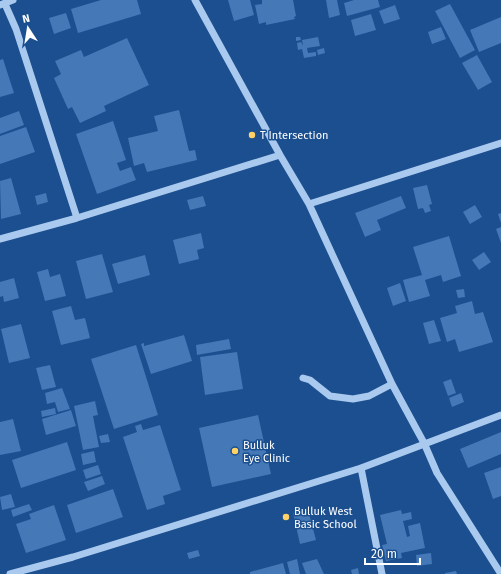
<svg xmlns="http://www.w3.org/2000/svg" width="501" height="574" font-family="'Fira Sans',sans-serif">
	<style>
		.building { fill: #4478b7 }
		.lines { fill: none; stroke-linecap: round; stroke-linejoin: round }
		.minor { stroke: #a9c9ee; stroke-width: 7 }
		.poi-dot { fill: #ffd166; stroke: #1b4f8f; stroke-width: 1.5 }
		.labels { text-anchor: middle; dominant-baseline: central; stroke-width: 3; stroke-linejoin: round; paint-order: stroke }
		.poi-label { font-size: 11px; fill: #fff; stroke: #1b4f8f; text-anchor: start }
	</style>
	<rect width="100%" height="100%" fill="#1b4f8f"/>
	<path class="building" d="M 101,0 L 137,0 L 141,14 L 78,33 L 71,9 Z
		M 228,0 L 250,0 L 254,15 L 234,21 Z
		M 262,0 L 293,0 L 296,16 L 294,17 L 295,19 L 266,25 L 266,22 L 259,24 L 255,5 L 262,4 Z
		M 326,0 L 337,0 L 340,15 L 329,18 Z
		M 354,0 L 378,0 L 380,7 L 347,16 L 344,3 Z
		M 450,4 L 475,50 L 460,58 L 435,11 Z
		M 395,5 L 400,19 L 384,24 L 379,11 Z
		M 66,13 L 71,28 L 54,34 L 49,18 Z
		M 371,14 L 376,30 L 355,36 L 351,20 Z
		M 501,17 L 501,43 L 479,52 L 470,30 Z
		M 441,27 L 446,39 L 432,44 L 428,32 Z
		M 296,37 L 300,37 L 301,40 L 296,41 Z
		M 318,37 L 320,46 L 307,48 L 308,53 L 316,52 L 316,56 L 304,58 L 302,49 L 298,50 L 297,43 L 301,42 L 303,46 L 302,40 Z
		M 127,38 L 149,85 L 104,106 L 106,111 L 80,123 L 72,107 L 68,109 L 54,78 L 61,74 L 55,61 L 81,50 L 84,57 Z
		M 324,48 L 325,53 L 318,55 L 317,50 Z
		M 477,55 L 492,82 L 478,90 L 462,63 Z
		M 3,59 L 14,93 L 0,97 L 0,60 Z
		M 179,110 L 189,151 L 195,150 L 197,160 L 147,172 L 144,163 L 134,166 L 128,138 L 158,131 L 154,116 Z
		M 19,111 L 24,125 L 0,134 L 0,118 Z
		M 113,121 L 126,160 L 117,163 L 120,171 L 131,167 L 136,180 L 97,194 L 76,134 Z
		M 26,127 L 35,152 L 0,164 L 0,136 Z
		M 11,178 L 21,214 L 1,219 L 0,181 Z
		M 427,185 L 432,204 L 429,205 L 431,211 L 425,213 L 423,208 L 418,209 L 413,188 Z
		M 46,193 L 48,202 L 37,205 L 35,196 Z
		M 203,196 L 206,206 L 190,210 L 187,200 Z
		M 401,196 L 406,208 L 377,220 L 381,230 L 365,237 L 355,213 Z
		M 475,205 L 482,217 L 470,224 L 463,212 Z
		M 501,213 L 501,223 L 498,214 Z
		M 501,227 L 501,243 L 496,229 Z
		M 201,233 L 204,248 L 197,250 L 199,259 L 179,264 L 173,240 Z
		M 449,236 L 461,276 L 443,282 L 441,275 L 425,280 L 430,296 L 409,302 L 403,280 L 422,275 L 413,247 Z
		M 484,252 L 491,262 L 479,270 L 472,260 Z
		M 102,254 L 113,292 L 86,299 L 76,261 Z
		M 145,255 L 150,275 L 118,284 L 112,264 Z
		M 48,269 L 50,277 L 60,274 L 66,296 L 45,301 L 37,272 Z
		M 14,278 L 19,298 L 4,302 L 3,296 L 0,297 L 0,282 Z
		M 400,283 L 406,301 L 393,306 L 387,288 Z
		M 464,289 L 465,297 L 458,298 L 456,290 Z
		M 472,301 L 475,314 L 483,312 L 493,342 L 459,352 L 455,339 L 447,342 L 440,318 L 457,313 L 455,306 Z
		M 71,306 L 75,320 L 85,318 L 90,338 L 61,345 L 52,311 Z
		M 434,320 L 441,341 L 429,344 L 423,323 Z
		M 21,324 L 30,358 L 9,363 L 1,329 Z
		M 184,335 L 192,361 L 151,374 L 141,344 L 144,343 L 144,346 Z
		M 229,339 L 231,349 L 197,355 L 196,345 Z
		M 136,345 L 158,415 L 114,429 L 91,359 Z
		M 237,352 L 243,389 L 205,395 L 200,357 Z
		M 50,365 L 56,387 L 42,390 L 36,368 Z
		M 451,379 L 456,393 L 448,396 L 443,382 Z
		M 62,388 L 70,409 L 58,412 L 55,402 L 47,404 L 45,393 Z
		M 461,393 L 464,402 L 452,407 L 449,398 Z
		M 95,401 L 98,415 L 93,416 L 99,447 L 83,450 L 74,406 Z
		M 55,408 L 56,414 L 42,417 L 41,411 Z
		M 71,410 L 76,426 L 46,435 L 42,419 Z
		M 258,415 L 271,474 L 212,487 L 199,428 Z
		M 13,419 L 21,451 L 0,455 L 0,422 Z
		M 141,424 L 143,430 L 160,425 L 181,490 L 163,496 L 165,504 L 147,510 L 123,437 L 137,432 L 135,426 Z
		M 501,432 L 501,454 L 468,468 L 460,449 Z
		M 108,434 L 110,442 L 101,443 L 99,436 Z
		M 67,442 L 76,470 L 21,488 L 12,460 Z
		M 94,451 L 96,462 L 83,465 L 81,454 Z
		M 98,465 L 101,474 L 86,479 L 83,470 Z
		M 501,467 L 501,496 L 493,499 L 484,473 Z
		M 102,476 L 105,484 L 88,491 L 84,482 Z
		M 113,489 L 123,517 L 76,533 L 67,505 Z
		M 11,494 L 15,507 L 2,510 L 0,497 Z
		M 29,504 L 32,510 L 13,517 L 11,510 Z
		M 54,505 L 66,540 L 26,553 L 16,524 L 31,519 L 29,514 Z
		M 308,510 L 316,540 L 300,544 L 293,513 Z
		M 401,510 L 402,514 L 411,512 L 412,519 L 403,521 L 407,537 L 410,536 L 408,526 L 420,523 L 425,548 L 401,553 L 402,558 L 386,561 L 382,545 L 387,544 L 380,515 Z
		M 198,550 L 200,556 L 189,559 L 187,553 Z
		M 431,553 L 432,564 L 417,566 L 416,555 Z
		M 297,559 L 300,574 L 290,574 L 287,562 Z
		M 317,559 L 324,574 L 306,574 L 302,563 Z
		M 283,563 L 286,574 L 250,574 L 250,572 Z
		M 358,568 L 359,574 L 352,574 L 351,570 Z
		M 456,571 L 457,574 L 445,574 L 445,573 Z"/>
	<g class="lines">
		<path class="minor" d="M 195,0 L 280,155 L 309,204 L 392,384 L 424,443 L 437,473 L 501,574
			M 5,4 L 16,29 L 77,218
			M 0,5 L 13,0
			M 309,204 L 501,143
			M 0,239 L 77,218 L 280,155
			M 303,378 L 310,380 L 330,396 L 353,399 L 369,396 L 392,384
			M 361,468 L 382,574
			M 10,574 L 73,557 L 361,468 L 501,415"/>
	</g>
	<g class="poi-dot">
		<circle cx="252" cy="135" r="4"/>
		<circle cx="235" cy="451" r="4"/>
		<circle cx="286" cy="517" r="4"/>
	</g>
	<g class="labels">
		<g class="poi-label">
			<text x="260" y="135">T Intersection</text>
			<text x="243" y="445">Bulluk<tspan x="243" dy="13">Eye Clinic</tspan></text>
			<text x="294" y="511">Bulluk West<tspan x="294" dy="13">Basic School</tspan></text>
		</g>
	</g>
	<g transform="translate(28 28) rotate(348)" stroke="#1b4f8f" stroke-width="3" paint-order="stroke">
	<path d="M0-3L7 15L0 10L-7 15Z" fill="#ffffff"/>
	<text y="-6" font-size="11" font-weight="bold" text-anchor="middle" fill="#ffffff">N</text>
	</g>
	<path d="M365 558v6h55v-6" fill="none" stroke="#ffffff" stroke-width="2"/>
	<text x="371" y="558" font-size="12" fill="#ffffff" stroke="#1b4f8f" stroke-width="3" paint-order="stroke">20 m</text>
</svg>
